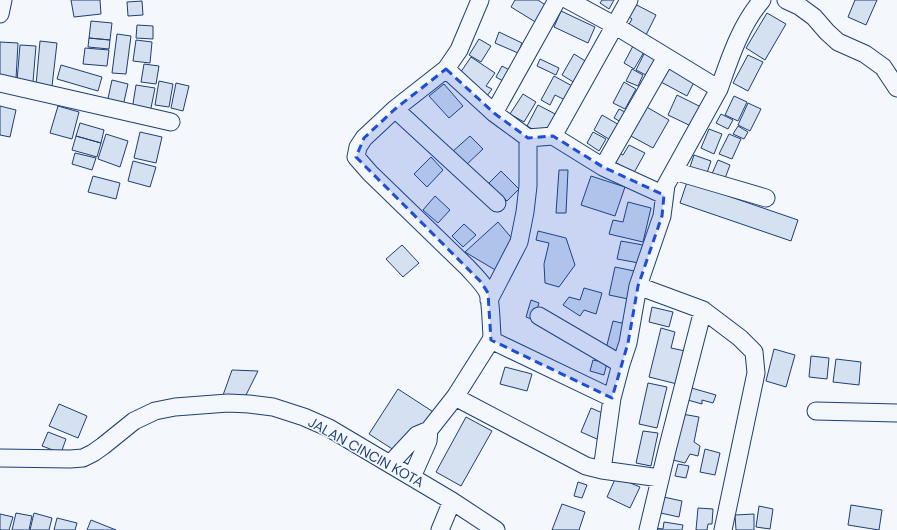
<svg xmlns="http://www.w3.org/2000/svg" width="897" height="530" font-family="'DM Sans',sans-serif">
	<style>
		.building { fill: #d5e0f0; stroke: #1d3f73 }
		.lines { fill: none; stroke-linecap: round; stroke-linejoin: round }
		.minor-casing { stroke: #1d3f73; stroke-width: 19 }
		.minor { stroke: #f4f7fb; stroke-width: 17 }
		.marked { fill: #1d4ed8; fill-opacity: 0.2; stroke: #1d4ed8; stroke-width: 3; stroke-dasharray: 8 5; stroke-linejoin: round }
		.labels { text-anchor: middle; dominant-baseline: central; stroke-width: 3; stroke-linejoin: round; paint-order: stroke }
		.street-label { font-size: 14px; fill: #1d3f73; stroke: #f4f7fb }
	</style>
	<rect width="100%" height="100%" fill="#f4f7fb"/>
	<path class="building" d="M 71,0 L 100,0 L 101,14 L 74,17 Z
		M 515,0 L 538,0 L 547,6 L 537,23 L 511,7 Z
		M 602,0 L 614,0 L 609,9 L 600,3 Z
		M 855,0 L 877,0 L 866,25 L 848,17 Z
		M 142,1 L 143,15 L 128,16 L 127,2 Z
		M 633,3 L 656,15 L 645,37 L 627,28 L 632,19 L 626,15 Z
		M 561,11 L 595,27 L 588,43 L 554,27 Z
		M 767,13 L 786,24 L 765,60 L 746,48 Z
		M 91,21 L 112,23 L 110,40 L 89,38 Z
		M 137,25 L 153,26 L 153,39 L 136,38 Z
		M 499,32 L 522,43 L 518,53 L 495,43 Z
		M 117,34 L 131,36 L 126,74 L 112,73 Z
		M 89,38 L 110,40 L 109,49 L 88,47 Z
		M 479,39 L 491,46 L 481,62 L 469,55 Z
		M 136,40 L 152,42 L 150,63 L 133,61 Z
		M 40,41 L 57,43 L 52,86 L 36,85 Z
		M 0,42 L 18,43 L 16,79 L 0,78 Z
		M 20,45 L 36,46 L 33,82 L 17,81 Z
		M 633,46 L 644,52 L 634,69 L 624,63 Z
		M 85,48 L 109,50 L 107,66 L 83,64 Z
		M 645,52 L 657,59 L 648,76 L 636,70 Z
		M 574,54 L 587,62 L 575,83 L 562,75 Z
		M 748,55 L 763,62 L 748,91 L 733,83 Z
		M 471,57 L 495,73 L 486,86 L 492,89 L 487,96 L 458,76 Z
		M 540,59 L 559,68 L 556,75 L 537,66 Z
		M 144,64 L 159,66 L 156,84 L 141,82 Z
		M 61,65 L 102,77 L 98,91 L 57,79 Z
		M 670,65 L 696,78 L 687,96 L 661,82 Z
		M 502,66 L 515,73 L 508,84 L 496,77 Z
		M 632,69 L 643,75 L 638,86 L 626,81 Z
		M 554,76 L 574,87 L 567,101 L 555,95 L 550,105 L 541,100 Z
		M 112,80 L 128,84 L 123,106 L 107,103 Z
		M 159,81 L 173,84 L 169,107 L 155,105 Z
		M 624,82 L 636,89 L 625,109 L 613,103 Z
		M 176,83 L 189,86 L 183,111 L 171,108 Z
		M 444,84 L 463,106 L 449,118 L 429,96 Z
		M 136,85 L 155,88 L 150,113 L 132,110 Z
		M 523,94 L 536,102 L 524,122 L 510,114 Z
		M 677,95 L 703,108 L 693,127 L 668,115 Z
		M 734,96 L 747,102 L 738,121 L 725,115 Z
		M 748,103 L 761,109 L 750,131 L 738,125 Z
		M 538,105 L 559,116 L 547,137 L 527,126 Z
		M 0,106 L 16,110 L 10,137 L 0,135 Z
		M 58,106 L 79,112 L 72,139 L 50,133 Z
		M 645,106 L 669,120 L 653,148 L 629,135 Z
		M 619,109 L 629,114 L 623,123 L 614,118 Z
		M 721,114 L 733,120 L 728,129 L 716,123 Z
		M 602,115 L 621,126 L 612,141 L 594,130 Z
		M 80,123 L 104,130 L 101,143 L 76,136 Z
		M 738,126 L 748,132 L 744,139 L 733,134 Z
		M 709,129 L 722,134 L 714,154 L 701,148 Z
		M 140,132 L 162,137 L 156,163 L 134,158 Z
		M 593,132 L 606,139 L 599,151 L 587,143 Z
		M 106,134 L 128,141 L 120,167 L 98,159 Z
		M 729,134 L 741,139 L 732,159 L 719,154 Z
		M 76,136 L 101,143 L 97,157 L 72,150 Z
		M 470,136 L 483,149 L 465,166 L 452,152 Z
		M 629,145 L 645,153 L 631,178 L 617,170 L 620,165 L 613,161 L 617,152 L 623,155 Z
		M 75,153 L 96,158 L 92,170 L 72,164 Z
		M 694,155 L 711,161 L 706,176 L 689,170 Z
		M 431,157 L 443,170 L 427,187 L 414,174 Z
		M 718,160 L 730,165 L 724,181 L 711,176 Z
		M 133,161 L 156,167 L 150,187 L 128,181 Z
		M 559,170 L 568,170 L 566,213 L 556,213 Z
		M 501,171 L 519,189 L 507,201 L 489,183 Z
		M 93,176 L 120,183 L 116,199 L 88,192 Z
		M 591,176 L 625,187 L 615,216 L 581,205 Z
		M 687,182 L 798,220 L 791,241 L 680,203 Z
		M 435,196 L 450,210 L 438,223 L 423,210 Z
		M 628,202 L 651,208 L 643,242 L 609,234 L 613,220 L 623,222 Z
		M 498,222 L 515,242 L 497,271 L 465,252 Z
		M 464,224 L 476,235 L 463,247 L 452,236 Z
		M 538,231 L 566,238 L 575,265 L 559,287 L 545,283 L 544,264 L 549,243 L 536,240 Z
		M 621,241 L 643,245 L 639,263 L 617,259 Z
		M 402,245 L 419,263 L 403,277 L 386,259 Z
		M 615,267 L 639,272 L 633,300 L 609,295 Z
		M 584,288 L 602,293 L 596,314 L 584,310 L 580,316 L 563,305 L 569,297 L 580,300 Z
		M 531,300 L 539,303 L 534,320 L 526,317 Z
		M 652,307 L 673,312 L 669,327 L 649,322 Z
		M 613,321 L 626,324 L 618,352 L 606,349 Z
		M 661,328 L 675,332 L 671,348 L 685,351 L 677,384 L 649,377 Z
		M 774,349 L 795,355 L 786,387 L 766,381 Z
		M 811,356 L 829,358 L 827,379 L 809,377 Z
		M 836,359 L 861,362 L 859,385 L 833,382 Z
		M 593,360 L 607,363 L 604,375 L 590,371 Z
		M 505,367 L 532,374 L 527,391 L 500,384 Z
		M 232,370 L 258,371 L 244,399 L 222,398 Z
		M 648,383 L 667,387 L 657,428 L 639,424 Z
		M 688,387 L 716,395 L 713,403 L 702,400 L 702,404 L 684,399 Z
		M 398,389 L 438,415 L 397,452 L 369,434 Z
		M 59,404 L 87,416 L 78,438 L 49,426 Z
		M 591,408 L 607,415 L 597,439 L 581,432 Z
		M 682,414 L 699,417 L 694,442 L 700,446 L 698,456 L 690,454 L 685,463 L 673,460 Z
		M 466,417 L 492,431 L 461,486 L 436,472 Z
		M 643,431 L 658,433 L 651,466 L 636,463 Z
		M 48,432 L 66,439 L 61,453 L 42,446 Z
		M 705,449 L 720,453 L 715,475 L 700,472 Z
		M 678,464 L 689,466 L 686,478 L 675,476 Z
		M 616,477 L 640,487 L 630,508 L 607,497 Z
		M 578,482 L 587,485 L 582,498 L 574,496 Z
		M 659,496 L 682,501 L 679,517 L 656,512 Z
		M 562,504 L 585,512 L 579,530 L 552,530 Z
		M 851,505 L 882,510 L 879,530 L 848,525 Z
		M 759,506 L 773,509 L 770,529 L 756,527 Z
		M 698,508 L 713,509 L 712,524 L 708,524 L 707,530 L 696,530 Z
		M 16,513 L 32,516 L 29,530 L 12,530 Z
		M 34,513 L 52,518 L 49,530 L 30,530 Z
		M 0,514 L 13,517 L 9,530 L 0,530 Z
		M 754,514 L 754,530 L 736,530 L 735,515 Z
		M 57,518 L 77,523 L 75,530 L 54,530 Z
		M 91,520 L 116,530 L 87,530 Z
		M 664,522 L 683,525 L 682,530 L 655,530 L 655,528 L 663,529 Z"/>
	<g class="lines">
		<g class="minor-casing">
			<path id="minor" d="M 568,0 L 614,25 L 719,89 C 730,58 740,26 762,0
				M 629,0 L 553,136 L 603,167 L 664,195
				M 786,0 L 799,6 L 814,17 L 827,32 L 838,42 L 865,54 L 883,67 L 897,88
				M 0,14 L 3,0
				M 446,69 L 494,113 L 528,138 L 553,136
				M 0,83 L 171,122
				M 395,109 L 497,203
				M 494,113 L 557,0
				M 603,167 L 666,57
				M 674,171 L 766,198
				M 638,286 L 703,310 L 740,338 L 754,352 L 756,373 L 723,530
				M 489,300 L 519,242 L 525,212 L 528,186 L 528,138
				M 539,316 L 621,364
				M 491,340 L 612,398
				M 455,397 L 586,466 L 602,470 L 612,398 L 621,364 L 628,343 L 638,286 L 662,216 L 666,185 L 719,89
				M 816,411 L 897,413
				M 0,458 L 70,459 L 83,458 L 93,453 L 103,446 L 134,421 L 155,411 L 175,407 L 228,403 L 249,404 L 273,407 L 304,417 L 329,428 L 452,501 L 496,530
				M 390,464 L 417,435 L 429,430 L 455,397 L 491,340 L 492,335 C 491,324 491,303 488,293 C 484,284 475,276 468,268 L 370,173 L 356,157 L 358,147 L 364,138 L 395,109 L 446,69 L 459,50 L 480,0
				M 602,470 L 660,478
				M 412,477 L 428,441 L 429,430
				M 440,530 L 452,501
				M 648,530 L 667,450 L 703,310"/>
		</g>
		<use href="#minor" class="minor"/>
	</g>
	<path class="marked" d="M 446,69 L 494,113 L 528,138 L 553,136 L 603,167 L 664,195 L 662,216 L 638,286 L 628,343 L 612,398 L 491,340 L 488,293 L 481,282 L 356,157 L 364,138 L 395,109 Z"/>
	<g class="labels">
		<g class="street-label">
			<text transform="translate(366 452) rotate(29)">JALAN CINCIN KOTA</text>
		</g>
	</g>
</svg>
